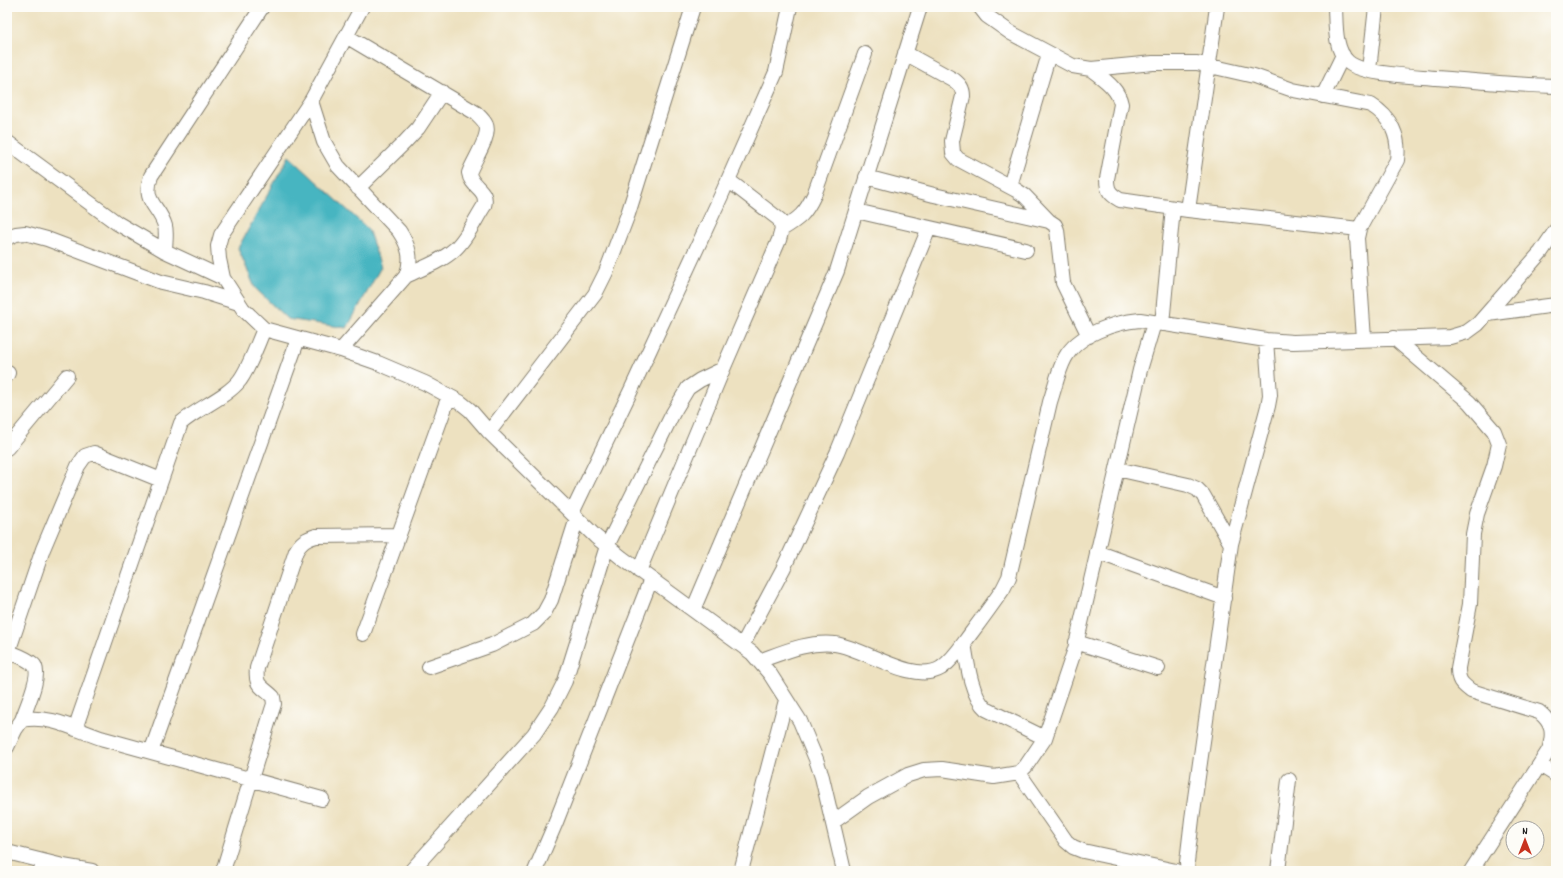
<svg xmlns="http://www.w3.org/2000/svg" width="1563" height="878" font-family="Dekko,sans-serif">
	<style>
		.water { fill: #46b5c1; stroke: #31686e }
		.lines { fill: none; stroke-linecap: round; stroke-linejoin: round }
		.minor-casing { stroke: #847e6e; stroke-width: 16 }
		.minor { stroke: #fff; stroke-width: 14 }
	</style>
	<rect width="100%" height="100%" fill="#fdfcf7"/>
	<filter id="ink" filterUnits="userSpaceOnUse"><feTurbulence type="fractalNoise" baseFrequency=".025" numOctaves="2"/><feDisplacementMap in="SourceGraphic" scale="8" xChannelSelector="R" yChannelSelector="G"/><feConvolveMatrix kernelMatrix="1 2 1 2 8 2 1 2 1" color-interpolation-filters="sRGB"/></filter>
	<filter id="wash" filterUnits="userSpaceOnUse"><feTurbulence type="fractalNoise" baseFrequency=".012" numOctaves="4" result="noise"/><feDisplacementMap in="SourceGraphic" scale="16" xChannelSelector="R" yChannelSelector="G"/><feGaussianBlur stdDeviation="0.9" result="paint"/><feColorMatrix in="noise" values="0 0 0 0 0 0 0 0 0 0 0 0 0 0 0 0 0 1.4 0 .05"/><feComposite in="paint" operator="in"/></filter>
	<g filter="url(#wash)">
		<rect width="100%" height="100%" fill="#ede1c0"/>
		<path class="water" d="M 289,156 L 368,229 L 381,267 L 347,328 L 287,319 L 255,288 L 238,248 Z"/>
	</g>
	<g filter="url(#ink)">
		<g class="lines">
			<g class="minor-casing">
				<path id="minor" d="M 362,7 L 311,101 L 221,235 L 218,246 L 219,259 L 223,278 L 243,309 L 264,329 L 341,350 L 378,363 L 425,383 L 460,402 L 470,410 L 489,432 L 596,537 L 622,558 L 752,653 L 770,674 L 800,721 L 816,759 L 822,777 L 844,871
					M 980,7 L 987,16 L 1011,33 L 1073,66 L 1091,69 L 1153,63 L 1197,63 L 1254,76 L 1293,90 L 1371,105 C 1391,117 1400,137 1397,160 L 1359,229 L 1357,238 L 1364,339
					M 1335,7 C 1336,24 1334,49 1348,62 C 1362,75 1417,76 1437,78 C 1477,81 1516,85 1556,86
					M 346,36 L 476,113 C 479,116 484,120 486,125 C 491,136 473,161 469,173 C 471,188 489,189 484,206 C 475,220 467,238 455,249 C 441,262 422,268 406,276
					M 905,53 L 954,80 C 960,85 963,88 963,96 L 952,141 L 953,153 L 958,159 L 1016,190 L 1025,196 L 1049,221
					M 1091,69 C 1103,79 1118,88 1121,104 L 1107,179 C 1107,191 1110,194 1120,200 L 1188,210 L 1359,229
					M 1369,70 L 1376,7
					M 1323,96 L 1343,55
					M 311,101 L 324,142 L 338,166 L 399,231 C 409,246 413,259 406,276 L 341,350
					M 7,142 L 117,223 L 165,251 L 223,278
					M 866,177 L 934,195 L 1049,221 L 1055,225 L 1057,230 L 1063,283 L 1089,336
					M 1010,186 L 1049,54
					M 358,188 L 404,143 L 418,128 L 442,92
					M 1188,210 L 1217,7
					M 856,211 L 1026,250
					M 782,229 C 800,218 805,214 814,195 L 865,54
					M 7,238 L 16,234 L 25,233 L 47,239 L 161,282 L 204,292 L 239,303
					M 165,251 C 165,243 167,233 165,226 C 159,205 142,203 151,176 L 262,7
					M 1488,314 L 1556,305
					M 1162,324 L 1173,208
					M 1394,338 L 1469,402 L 1494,431 L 1499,444 L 1494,466 L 1477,514 L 1473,534 L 1470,604 L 1458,668 C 1458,681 1461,683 1471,691 L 1539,712 C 1553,723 1554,733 1549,750 L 1471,871
					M 7,375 L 8,373
					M 489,432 L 595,294 L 606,272 L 628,214 L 693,7
					M 7,448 L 67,376
					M 1117,469 L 1188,485 L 1197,489 L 1203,495 L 1231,544
					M 572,513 L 632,388 L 721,196 L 776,72 L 790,7
					M 1097,552 L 1224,598
					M 639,571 L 723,369 L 779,240 L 782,229 L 780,220 L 728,180
					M 693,610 L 837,271 L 920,7
					M 363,634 L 449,396
					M 1076,642 L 1158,668
					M 964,643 C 967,662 971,696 986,709 L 1045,738
					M 742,646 L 783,569 L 837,453 L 929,228
					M 7,651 C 16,655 25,657 33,664 C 43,672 26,708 22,720
					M 8,652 L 43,549 L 78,466 L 85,456 L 94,453 L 161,480
					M 759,661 C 784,652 808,641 835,644 C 865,648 913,685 941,668 C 953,660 961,647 969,636 C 981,620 992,605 1003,589 L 1009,577 L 1050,402 C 1055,387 1058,371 1065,358 C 1078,334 1115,322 1140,320 L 1266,340 L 1293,342 L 1450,337 L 1467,332 L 1478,324 L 1541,252 L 1556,230
					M 429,667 L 492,645 L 533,624 L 544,613 L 551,600 L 577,518
					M 75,729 L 181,423 C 198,408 227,397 240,380 C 250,366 257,345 264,329
					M 7,747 L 15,730 L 22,720 C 50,714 78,731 104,739 C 177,759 249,779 322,799
					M 151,752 L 298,339
					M 1540,765 L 1556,775
					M 1019,773 L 1066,841 L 1073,847 L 1083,851 L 1176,871
					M 833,822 L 868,797 L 908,775 L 924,770 L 942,769 L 994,777 L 1019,773 L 1026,766 L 1045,738 L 1075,649 L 1140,370 L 1154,323
					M 7,852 L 63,866
					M 40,871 L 42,869 L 63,866 L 92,871
					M 223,871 L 272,710 L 274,704 L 273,697 C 261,685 255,687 257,668 L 296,551 C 301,542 306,539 316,536 L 398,535
					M 411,871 L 534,734 L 552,707 L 565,681 L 607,546 L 673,413 L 688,388 L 700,380 L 723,369
					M 535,871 L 556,822 L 651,579
					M 741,871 L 786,700
					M 1188,871 L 1187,862 L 1192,819 L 1231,544 L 1268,406 L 1270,395 L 1266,340
					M 1278,871 L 1289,780"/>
			</g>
			<use href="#minor" class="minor"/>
		</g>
	</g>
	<rect width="1563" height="878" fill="none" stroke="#fdfcf7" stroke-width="24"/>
	<g transform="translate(1525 840)"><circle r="19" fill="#fdfcf7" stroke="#a3a29f"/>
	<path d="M0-3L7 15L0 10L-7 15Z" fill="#c8321e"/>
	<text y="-6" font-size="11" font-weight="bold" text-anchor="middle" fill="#1c1c1c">N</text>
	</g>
</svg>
